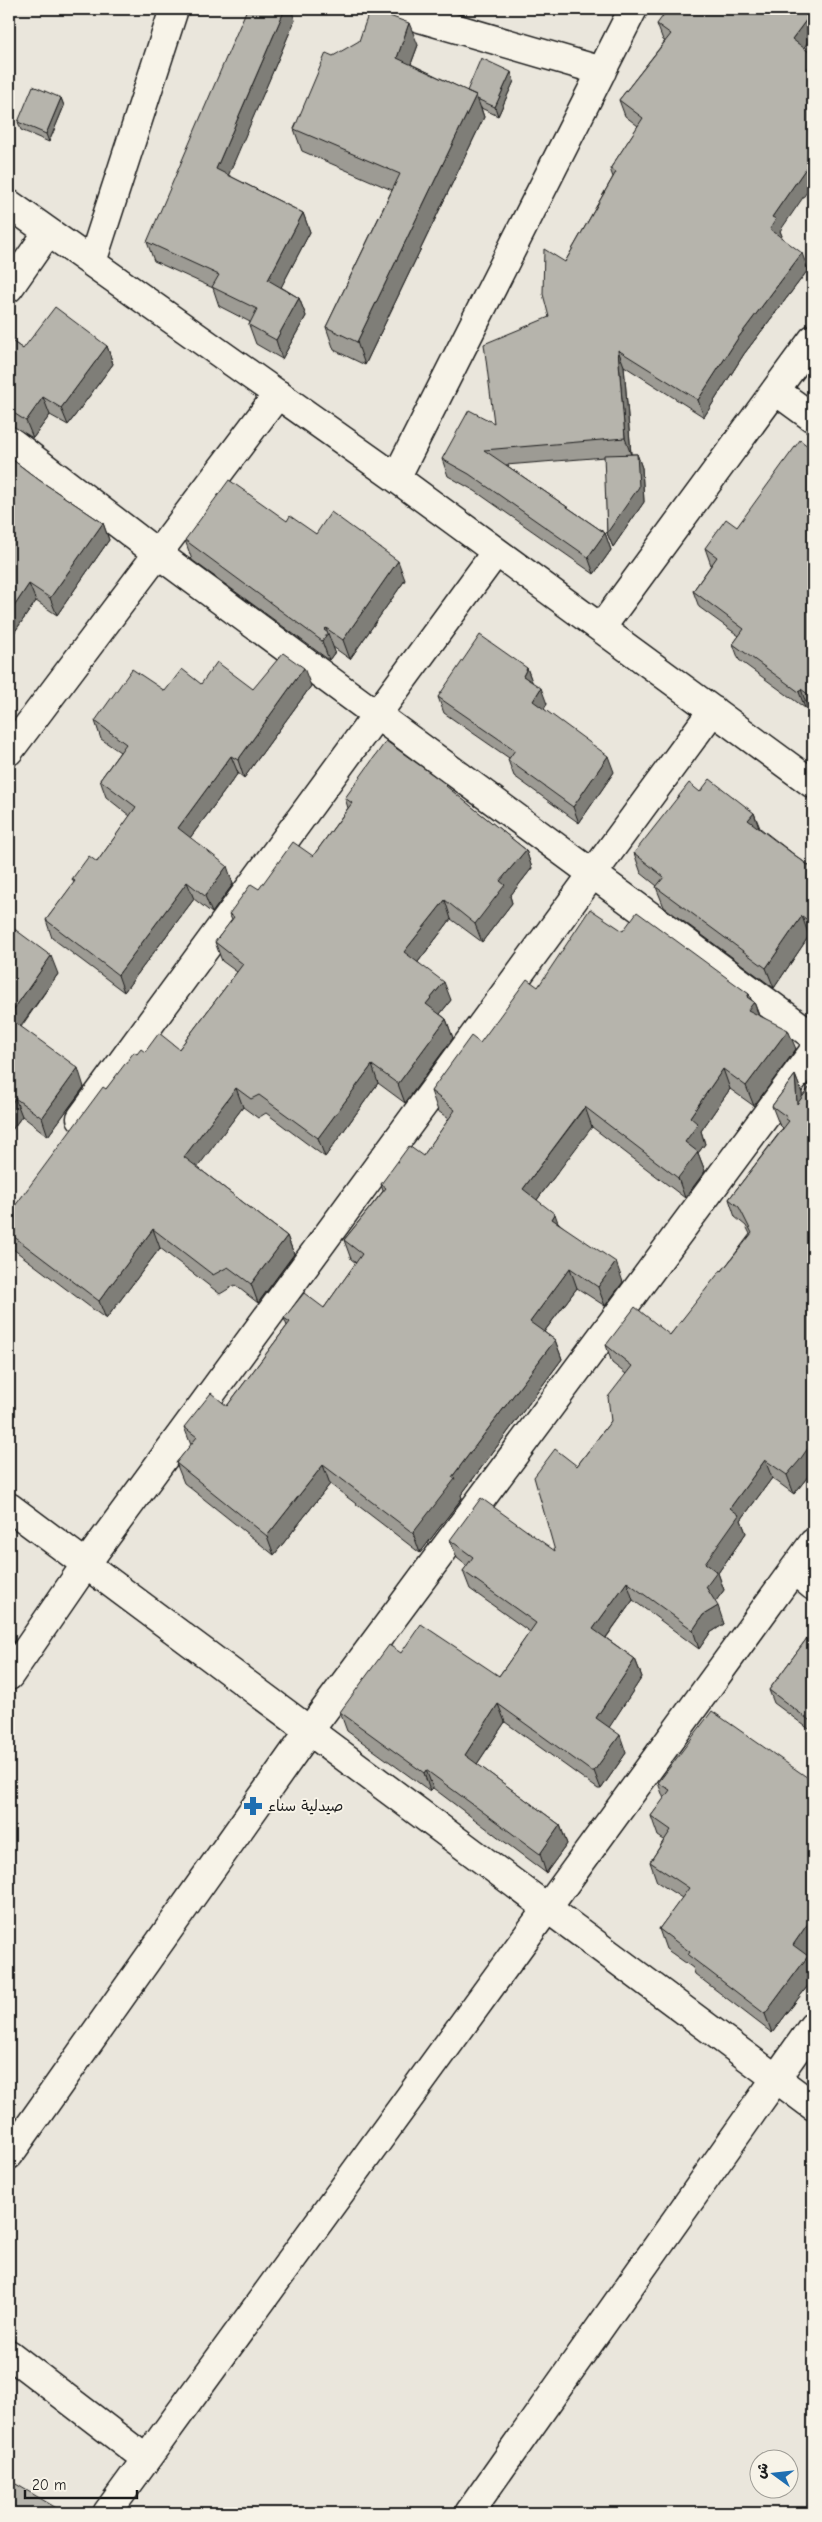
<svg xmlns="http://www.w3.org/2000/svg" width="822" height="2522" font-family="'Comic Neue','Playpen Sans Arabic',sans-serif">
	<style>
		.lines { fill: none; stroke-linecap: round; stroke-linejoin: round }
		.minor-casing { stroke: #1c1c1c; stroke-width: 31 }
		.tertiary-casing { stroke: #1c1c1c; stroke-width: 31 }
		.minor { stroke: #f7f3e8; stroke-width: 28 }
		.tertiary { stroke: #f7f3e8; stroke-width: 28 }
		.wall { fill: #9d9b94; stroke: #1c1c1c }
		.shaded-wall { fill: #7f7e78; stroke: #1c1c1c }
		.building { fill: #b6b4ac; stroke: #1c1c1c }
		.labels { text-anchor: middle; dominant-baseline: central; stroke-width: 4; stroke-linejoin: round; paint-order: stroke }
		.poi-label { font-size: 15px; fill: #1c1c1c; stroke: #f7f3e8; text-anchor: start }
	</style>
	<rect width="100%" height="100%" fill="#eae6dc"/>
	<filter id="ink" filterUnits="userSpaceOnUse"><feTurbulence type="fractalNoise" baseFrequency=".02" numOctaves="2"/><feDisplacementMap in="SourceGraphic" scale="10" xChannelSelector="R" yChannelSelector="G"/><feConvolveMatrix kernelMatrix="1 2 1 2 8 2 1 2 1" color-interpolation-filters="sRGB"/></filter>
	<g filter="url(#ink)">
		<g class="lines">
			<g class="minor-casing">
				<path id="minor" d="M 389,9 L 602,71
					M 9,204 L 396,478 L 813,784
					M 92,262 L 174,9
					M 9,288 L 48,232
					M 776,391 L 813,418
					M 9,440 L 158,554 L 813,1036
					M 396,478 L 633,9
					M 601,628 L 813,339
					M 9,751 L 278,394
					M 81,1118 L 496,552
					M 794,1570 L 813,1586
					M 9,1676 L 86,1564 L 713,710
					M 9,2155 L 309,1731 L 813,1052
					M 9,2354 L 146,2459
					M 107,2513 L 813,1543
					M 469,2513 L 813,2026"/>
			</g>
			<g class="tertiary-casing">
				<path id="tertiary" d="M 9,1507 L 813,2106"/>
			</g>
			<use href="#minor" class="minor"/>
			<use href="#tertiary" class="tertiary"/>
		</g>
		<path class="wall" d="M 813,9 L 813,35 L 804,48 L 780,231 L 782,236 L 781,237 L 808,270 L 744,354 L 704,417 L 624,366 L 631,454 L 637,454 L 642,468 L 644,502 L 613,547 L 607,533 L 605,457 L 506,465 L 605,533 L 611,550 L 594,574 L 475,491 L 448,476 L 442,459 L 494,423 L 549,317 L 565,262 L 613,177 L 610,169 L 638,126 L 625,116 L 619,100 L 665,41 L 663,40 L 657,24 Z
			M 295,20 L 228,175 L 303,213 L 310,232 L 281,287 L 299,298 L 306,316 L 282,359 L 256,344 L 249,325 L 250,322 L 219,306 L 213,288 L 154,261 L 147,242 Z
			M 418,45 L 411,64 L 467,91 L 514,81 L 498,116 L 481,108 L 484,117 L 365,365 L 334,350 L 326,327 L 392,190 L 302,151 L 294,129 L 333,56 Z
			M 61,98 L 64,106 L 49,142 L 21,130 L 18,122 Z
			M 9,339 L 23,349 L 107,346 L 113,364 L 68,425 L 50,415 L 33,438 L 11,425 L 9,425 Z
			M 813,450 L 813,710 L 807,706 L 805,708 L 739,660 L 733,644 L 739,636 L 699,607 L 693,591 L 711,565 L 705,548 L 737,527 Z
			M 13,460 L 39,480 L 103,523 L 109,540 L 57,615 L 36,601 L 9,640 Z
			M 287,521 L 316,534 L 405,580 L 350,659 L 333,647 L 335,652 L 329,660 L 192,560 L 185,540 Z
			M 527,668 L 532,682 L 547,704 L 544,709 L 614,772 L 579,823 L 514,776 L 508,760 L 509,758 L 444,713 L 438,697 Z
			M 201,684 L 253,689 L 311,686 L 244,778 L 238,773 L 190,838 L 233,884 L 212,913 L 194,899 L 124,992 L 52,938 L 46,920 L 74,883 L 72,879 L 97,862 L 130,816 L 106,797 L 100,780 L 120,752 L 101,739 L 95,721 L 165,691 Z
			M 448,788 L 526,850 L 532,868 L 510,896 L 512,903 L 482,942 L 451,919 L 418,962 L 451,1000 L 440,1014 L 446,1019 L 453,1038 L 405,1103 L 378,1083 L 325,1157 L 266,1113 L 258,1118 L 243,1107 L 197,1167 L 287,1236 L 294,1254 L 258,1303 L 235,1285 L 220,1294 L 160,1248 L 106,1319 L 9,1246 L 9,1214 L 106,1089 L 137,1054 L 145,1052 L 179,1049 L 237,972 L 222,961 L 215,942 L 232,920 L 229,914 L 259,889 L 313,856 L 348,808 L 345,798 Z
			M 700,792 L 754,813 L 760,828 L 813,869 L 813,939 L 809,936 L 774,988 L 664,907 L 656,887 L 657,886 L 641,873 L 634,853 Z
			M 9,925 L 58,974 L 21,1027 L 84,1087 L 48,1136 L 22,1116 L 9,1134 Z
			M 623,931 L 749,994 L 751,1000 L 754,1002 L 759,1015 L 796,1049 L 754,1106 L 730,1089 L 701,1131 L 705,1144 L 698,1153 L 705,1171 L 685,1198 L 592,1127 L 589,1130 L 537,1200 L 559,1223 L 623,1282 L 605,1306 L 577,1288 L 544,1332 L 555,1340 L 562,1359 L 461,1495 L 462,1498 L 420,1553 L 330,1484 L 274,1555 L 184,1483 L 176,1463 L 191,1445 L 184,1427 L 227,1406 L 287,1326 L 284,1318 L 324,1308 L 356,1263 L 351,1259 L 344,1240 L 383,1191 L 381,1184 L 423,1156 L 449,1119 L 438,1111 L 431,1091 L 480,1043 L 538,987 Z
			M 795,1075 L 802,1093 L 802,1097 L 813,1083 L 813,1469 L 806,1479 L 794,1494 L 772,1478 L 741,1520 L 746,1533 L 718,1573 L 724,1590 L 715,1602 L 724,1624 L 710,1633 L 699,1649 L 633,1600 L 606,1638 L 635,1659 L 642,1677 L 609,1727 L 626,1753 L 601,1789 L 598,1789 L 505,1722 L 477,1764 L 560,1825 L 567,1844 L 546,1873 L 433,1788 L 430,1791 L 347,1731 L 340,1712 L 401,1653 L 499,1676 L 530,1632 L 470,1589 L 463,1571 L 467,1566 L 457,1558 L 450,1540 L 555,1551 L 577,1466 L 611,1421 L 626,1374 L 612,1363 L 606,1345 L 670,1335 L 722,1271 L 750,1234 L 746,1226 L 735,1217 L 729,1199 L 783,1128 L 779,1124 L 772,1106 Z
			M 813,1630 L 813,1732 L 774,1703 L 769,1690 Z
			M 813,1776 L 813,1946 L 807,1955 L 813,1970 L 813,1979 L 772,2033 L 695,1974 L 693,1968 L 666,1949 L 659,1929 L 682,1898 L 657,1882 L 650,1862 L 664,1840 L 658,1836 L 651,1816 L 664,1799 L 658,1783 L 811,1780 Z"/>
		<path class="shaded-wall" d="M 285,9 L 291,9 L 295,20 L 223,188 L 216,169 Z
			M 813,11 L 813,35 L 798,56 L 792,39 Z
			M 409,23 L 418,45 L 405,80 L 397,58 Z
			M 813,61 L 813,85 L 807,69 Z
			M 511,72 L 514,81 L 498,116 L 495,107 Z
			M 476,95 L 484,117 L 365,365 L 357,342 Z
			M 61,98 L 64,106 L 49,142 L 46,134 Z
			M 813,158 L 813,183 L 780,231 L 782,236 L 776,245 L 770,229 L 772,217 Z
			M 303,213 L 310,232 L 275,299 L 268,280 Z
			M 802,253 L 808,270 L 744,354 L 704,417 L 698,400 L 738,338 Z
			M 299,298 L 306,316 L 282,359 L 276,340 Z
			M 107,346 L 113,364 L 68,425 L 61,408 Z
			M 618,350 L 624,366 L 631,455 L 625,438 Z
			M 43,397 L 50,415 L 33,438 L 26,421 Z
			M 9,448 L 15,464 L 9,466 Z
			M 637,454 L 642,468 L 644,502 L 613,547 L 607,533 Z
			M 103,523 L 109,540 L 57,615 L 50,598 Z
			M 605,533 L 611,550 L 594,574 L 588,557 Z
			M 398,561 L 405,580 L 350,659 L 343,640 Z
			M 29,584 L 36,601 L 9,640 L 9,614 Z
			M 326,628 L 335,652 L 329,660 L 322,641 L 324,630 Z
			M 304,668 L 311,686 L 244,778 L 238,760 Z
			M 527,668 L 533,684 L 523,676 Z
			M 541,688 L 547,704 L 538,717 L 533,701 Z
			M 801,689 L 807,706 L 805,708 L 799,692 Z
			M 231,756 L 238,773 L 184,846 L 178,828 Z
			M 608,756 L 614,772 L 579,823 L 573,807 Z
			M 754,813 L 761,834 L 748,820 Z
			M 526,850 L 532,868 L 510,896 L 512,903 L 482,942 L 475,924 L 500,881 Z
			M 227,866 L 233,884 L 212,913 L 205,896 Z
			M 187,882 L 194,899 L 124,992 L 118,975 Z
			M 445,900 L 451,919 L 411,971 L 404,952 Z
			M 802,916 L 809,936 L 774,988 L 766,968 Z
			M 51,956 L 58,974 L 14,1035 L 9,1020 L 9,1016 Z
			M 444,982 L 451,1000 L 433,1023 L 426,1004 Z
			M 749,994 L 753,1004 L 754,1002 L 761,1022 L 748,1010 L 747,997 Z
			M 446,1019 L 453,1038 L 405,1103 L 398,1084 Z
			M 788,1030 L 796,1049 L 754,1106 L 746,1086 Z
			M 372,1065 L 378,1083 L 325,1157 L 318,1138 Z
			M 78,1068 L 84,1087 L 48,1136 L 42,1118 Z
			M 723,1069 L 730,1089 L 701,1131 L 705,1144 L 698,1153 L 705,1171 L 685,1198 L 678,1178 L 690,1117 Z
			M 795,1075 L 802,1093 L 804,1122 L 797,1104 Z
			M 236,1088 L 243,1107 L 191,1176 L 184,1157 Z
			M 15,1098 L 22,1116 L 9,1134 L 9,1107 Z
			M 585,1107 L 592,1127 L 530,1209 L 523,1189 Z
			M 555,1214 L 562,1234 L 552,1219 Z
			M 153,1229 L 160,1248 L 106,1319 L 99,1301 Z
			M 287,1236 L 294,1254 L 258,1303 L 251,1284 Z
			M 616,1262 L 623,1282 L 605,1306 L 598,1287 Z
			M 570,1268 L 577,1288 L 537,1341 L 530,1322 Z
			M 555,1340 L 562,1359 L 461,1495 L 462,1498 L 420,1553 L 413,1533 L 452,1477 Z
			M 813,1441 L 813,1469 L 806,1479 L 794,1494 L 787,1475 Z
			M 765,1460 L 772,1478 L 741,1520 L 746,1533 L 718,1573 L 724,1590 L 713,1605 L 706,1587 L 705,1563 L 730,1508 Z
			M 323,1465 L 330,1484 L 274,1555 L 267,1536 Z
			M 627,1582 L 633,1600 L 599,1647 L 593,1629 Z
			M 718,1606 L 724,1624 L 710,1633 L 699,1649 L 693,1630 L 703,1615 Z
			M 635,1659 L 642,1677 L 603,1737 L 596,1718 Z
			M 498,1704 L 505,1722 L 471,1773 L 465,1755 Z
			M 620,1735 L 626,1753 L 601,1789 L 594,1771 Z
			M 426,1770 L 433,1788 L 430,1791 L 424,1773 Z
			M 560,1825 L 567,1844 L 546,1873 L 540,1854 Z
			M 813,1916 L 813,1946 L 800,1965 L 793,1945 Z
			M 808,1956 L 813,1970 L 813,1979 L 772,2033 L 765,2014 Z"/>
		<path class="building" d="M 247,9 L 285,9 L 216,169 L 303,213 L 268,280 L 299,298 L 276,340 L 249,325 L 257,309 L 212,287 L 219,275 L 147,242 Z
			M 370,9 L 409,23 L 397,58 L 476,95 L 357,342 L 326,327 L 400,174 L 294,129 L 326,53 L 333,56 L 359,41 Z
			M 668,9 L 813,9 L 813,11 L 792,39 L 813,55 L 813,61 L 807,69 L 813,73 L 813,158 L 772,217 L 776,219 L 770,229 L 802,253 L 738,338 L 698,400 L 618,350 L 625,438 L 484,450 L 605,533 L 588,557 L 469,474 L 442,459 L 469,410 L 494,423 L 484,344 L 549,317 L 543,294 L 544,249 L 565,262 L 616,172 L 610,169 L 643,118 L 619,100 L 671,34 L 657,24 Z
			M 481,58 L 511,72 L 495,107 L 477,99 L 476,95 L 467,91 Z
			M 33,86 L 61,98 L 46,134 L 18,122 Z
			M 55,307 L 107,346 L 61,408 L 43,397 L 26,421 L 9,410 L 9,339 L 23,349 Z
			M 800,440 L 813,450 L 813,698 L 801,689 L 799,692 L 733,644 L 744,629 L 693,591 L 717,557 L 705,548 L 726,519 L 737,527 Z
			M 637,454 L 639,487 L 607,533 L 604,455 Z
			M 9,457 L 39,480 L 103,523 L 50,598 L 29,584 L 9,614 Z
			M 229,480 L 287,521 L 290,516 L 316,534 L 331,512 L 398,561 L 343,640 L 326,628 L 324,630 L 328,633 L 322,641 L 185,540 Z
			M 480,635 L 527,668 L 523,676 L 541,688 L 533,701 L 608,756 L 573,807 L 508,760 L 515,750 L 438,697 Z
			M 283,653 L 304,668 L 238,760 L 231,756 L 178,828 L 227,866 L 205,896 L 187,882 L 118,975 L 46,920 L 75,881 L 72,879 L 89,856 L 97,862 L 136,807 L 100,780 L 126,744 L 95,721 L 132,669 L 165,691 L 182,669 L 201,684 L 217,662 L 253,689 Z
			M 386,741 L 447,785 L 446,786 L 526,850 L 500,881 L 505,885 L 475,924 L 445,900 L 404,952 L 444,982 L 426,1004 L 446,1019 L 398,1084 L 372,1065 L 318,1138 L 259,1095 L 251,1099 L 236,1088 L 184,1157 L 287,1236 L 251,1284 L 228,1267 L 213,1275 L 153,1229 L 99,1301 L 9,1233 L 9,1214 L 103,1087 L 106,1089 L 134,1052 L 137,1054 L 141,1049 L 145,1052 L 159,1033 L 179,1049 L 243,964 L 215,942 L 234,917 L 229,914 L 251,884 L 259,889 L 293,842 L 313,856 L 352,803 L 345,798 Z
			M 710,779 L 754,813 L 748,820 L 813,869 L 813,924 L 802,916 L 766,968 L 656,887 L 664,877 L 634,853 L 689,783 L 700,792 Z
			M 590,909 L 623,931 L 637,912 L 749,994 L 747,997 L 754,1002 L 748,1010 L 788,1030 L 746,1086 L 723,1069 L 690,1117 L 698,1124 L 685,1142 L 698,1152 L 678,1178 L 585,1107 L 582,1110 L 523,1189 L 555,1214 L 552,1219 L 616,1262 L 598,1287 L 570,1268 L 530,1322 L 555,1340 L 452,1477 L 455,1479 L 413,1533 L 323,1465 L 267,1536 L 176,1463 L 197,1437 L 184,1427 L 211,1393 L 227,1406 L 290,1322 L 284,1318 L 304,1293 L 324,1308 L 362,1254 L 344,1240 L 386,1188 L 381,1184 L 409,1146 L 423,1156 L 455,1110 L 431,1091 L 471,1036 L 480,1043 L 527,979 L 538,987 Z
			M 9,925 L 51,956 L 9,1016 Z
			M 9,1018 L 78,1068 L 42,1118 L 15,1098 L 9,1107 Z
			M 795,1075 L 797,1104 L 813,1083 L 813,1441 L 799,1461 L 787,1475 L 765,1460 L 730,1508 L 739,1515 L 705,1563 L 717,1572 L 706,1587 L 718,1606 L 703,1615 L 693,1630 L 627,1582 L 593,1629 L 635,1659 L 596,1718 L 620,1735 L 594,1771 L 591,1771 L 498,1704 L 465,1755 L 560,1825 L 540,1854 L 426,1770 L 424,1773 L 340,1712 L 389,1645 L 401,1653 L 421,1624 L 499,1676 L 536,1623 L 463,1571 L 473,1557 L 450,1540 L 481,1498 L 555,1551 L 534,1477 L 555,1449 L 577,1466 L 611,1421 L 608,1397 L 632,1366 L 606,1345 L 635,1307 L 670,1335 L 721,1270 L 722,1271 L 752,1233 L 739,1207 L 729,1199 L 789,1121 L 786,1119 L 787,1117 L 772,1106 Z
			M 813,1630 L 813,1723 L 769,1690 Z
			M 712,1711 L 811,1780 L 813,1776 L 813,1916 L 793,1945 L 808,1956 L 765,2014 L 688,1955 L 690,1952 L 659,1929 L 689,1888 L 650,1862 L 671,1830 L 651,1816 L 670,1790 L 658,1783 Z
			M 9,2480 L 65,2513 L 9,2513 Z"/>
	</g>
	<defs>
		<g id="pharmacy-bare" transform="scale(1.5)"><path d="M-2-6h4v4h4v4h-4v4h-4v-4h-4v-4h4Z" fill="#1f6fb2" stroke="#f7f3e8" stroke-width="2.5" paint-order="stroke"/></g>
	</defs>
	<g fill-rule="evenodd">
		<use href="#pharmacy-bare" x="253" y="1806"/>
	</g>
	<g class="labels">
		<g class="poi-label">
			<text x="268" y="1806">صيدلية سناء</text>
		</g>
	</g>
	<rect width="822" height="2522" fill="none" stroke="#f7f3e8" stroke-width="30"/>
	<rect x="15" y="15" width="792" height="2492" fill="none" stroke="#1c1c1c" stroke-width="2" filter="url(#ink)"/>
	<g transform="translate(774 2474) rotate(285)"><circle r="24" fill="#f7f3e8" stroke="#9f9d96"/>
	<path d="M0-4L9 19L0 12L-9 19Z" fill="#1f6fb2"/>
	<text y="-8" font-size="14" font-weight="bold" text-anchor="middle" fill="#1c1c1c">ش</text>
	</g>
	<path d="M25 2490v8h112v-8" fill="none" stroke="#1c1c1c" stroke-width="2.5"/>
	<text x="32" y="2490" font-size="15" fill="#1c1c1c" stroke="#f7f3e8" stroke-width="4" paint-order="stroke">20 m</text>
</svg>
